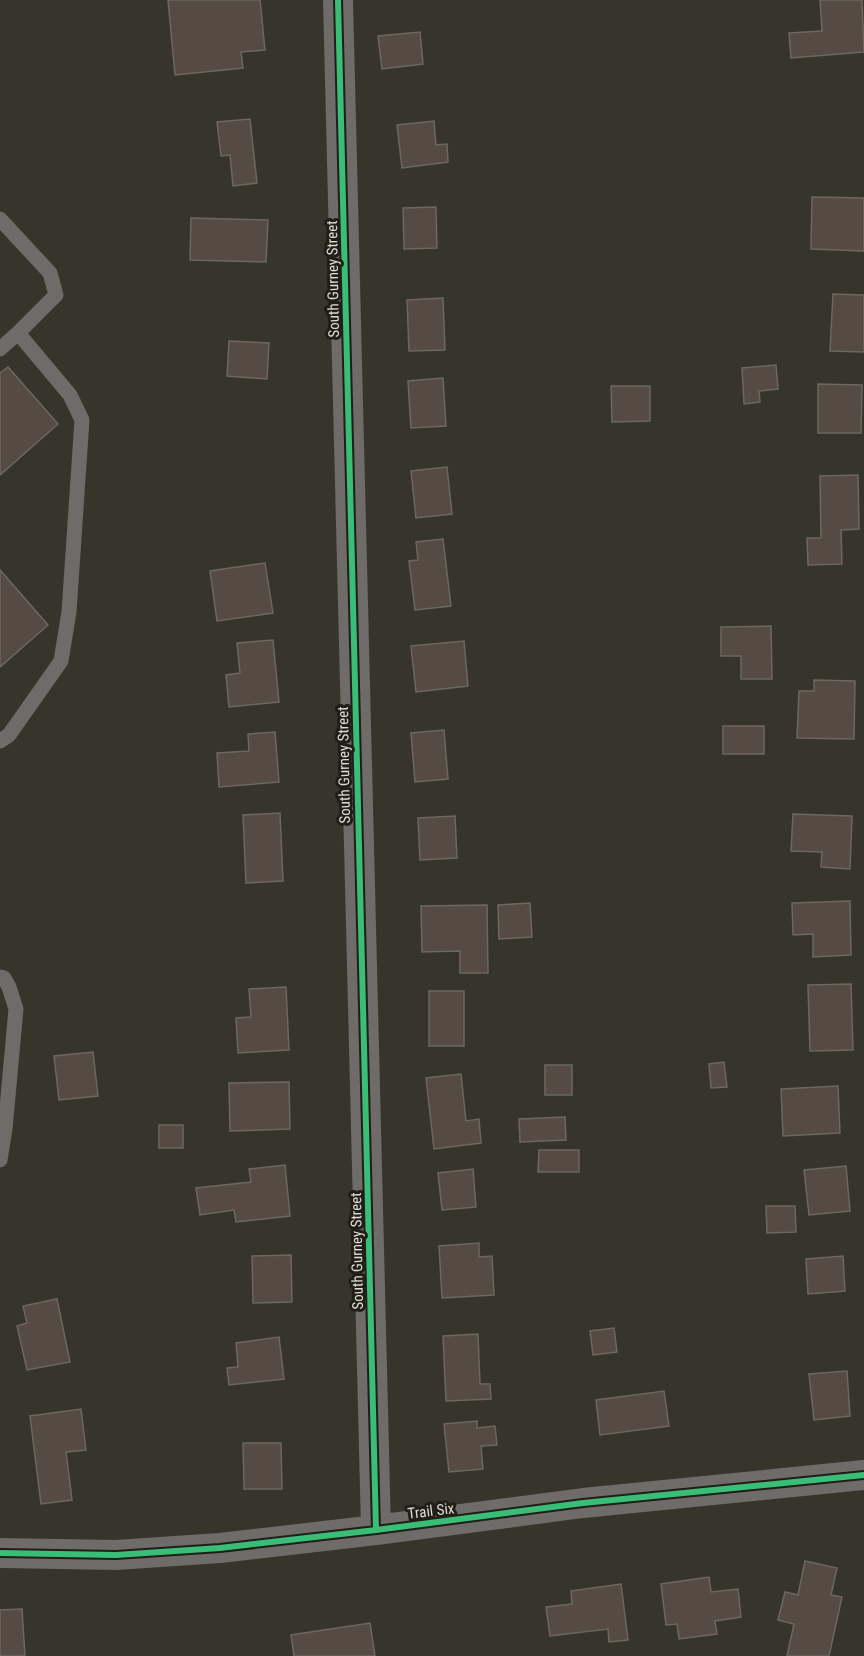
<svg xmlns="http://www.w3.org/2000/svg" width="864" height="1656" font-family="'Roboto Condensed',sans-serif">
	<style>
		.building { fill: #554b43; stroke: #6b6761; stroke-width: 1.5 }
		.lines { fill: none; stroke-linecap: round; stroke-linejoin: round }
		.lane { stroke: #6e6b68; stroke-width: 15 }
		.street { stroke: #6e6b68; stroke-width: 30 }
		.cycleway-casing { stroke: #201e18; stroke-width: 10 }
		.cycleway { stroke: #3abd76; stroke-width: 6 }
		.labels { text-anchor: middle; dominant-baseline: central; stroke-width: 6; stroke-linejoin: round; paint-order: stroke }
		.street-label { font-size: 15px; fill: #dfdcd3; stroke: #201e18 }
	</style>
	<rect width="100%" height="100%" fill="#37342c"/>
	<path class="building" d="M 168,0 L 260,0 L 265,50 L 241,52 L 243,68 L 175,75 Z
		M 820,0 L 862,0 L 864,52 L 791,58 L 789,33 L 822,31 Z
		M 420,32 L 423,64 L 382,69 L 378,36 Z
		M 250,119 L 257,183 L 233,186 L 230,155 L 221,156 L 217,122 Z
		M 434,121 L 436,145 L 447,144 L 448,162 L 402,168 L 397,125 Z
		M 812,197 L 864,198 L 864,251 L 811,249 Z
		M 436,207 L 437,248 L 404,249 L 403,208 Z
		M 191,218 L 268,220 L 266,262 L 190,260 Z
		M 833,294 L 864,295 L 864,352 L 830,351 Z
		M 443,298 L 445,350 L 409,351 L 407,300 Z
		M 229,341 L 269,343 L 267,379 L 227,376 Z
		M 776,365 L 778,389 L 759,391 L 760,402 L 744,404 L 742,368 Z
		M 8,367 L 58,424 L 0,475 L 0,373 Z
		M 443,378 L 446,426 L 411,428 L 408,381 Z
		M 818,384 L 862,385 L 861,433 L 818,433 Z
		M 611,386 L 650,386 L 650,421 L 612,422 Z
		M 447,467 L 452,514 L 416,518 L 411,471 Z
		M 858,475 L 859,529 L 841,530 L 842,564 L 808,565 L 807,538 L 821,538 L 820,476 Z
		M 443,539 L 451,606 L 415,610 L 409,561 L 418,560 L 416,542 Z
		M 265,563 L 273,613 L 217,621 L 210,571 Z
		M 0,570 L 48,625 L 0,667 Z
		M 771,626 L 772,679 L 741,679 L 741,656 L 721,656 L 721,627 Z
		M 273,640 L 279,702 L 229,707 L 226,675 L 240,673 L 237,643 Z
		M 464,641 L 468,686 L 416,692 L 411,646 Z
		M 814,680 L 855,681 L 854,739 L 797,738 L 799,691 L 814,691 Z
		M 723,726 L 764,726 L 764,754 L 723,754 Z
		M 444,730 L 448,779 L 415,782 L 411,733 Z
		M 275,732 L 279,782 L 219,787 L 217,753 L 249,751 L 248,734 Z
		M 280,813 L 283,881 L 246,883 L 243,815 Z
		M 793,814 L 852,816 L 850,869 L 821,867 L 822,852 L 791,851 Z
		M 455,816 L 457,858 L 420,860 L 418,818 Z
		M 850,901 L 851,955 L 813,957 L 813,934 L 793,935 L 792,903 Z
		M 530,903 L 532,937 L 499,939 L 498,905 Z
		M 487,905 L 488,973 L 460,973 L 460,951 L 422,952 L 421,906 Z
		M 851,984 L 853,1050 L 810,1051 L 808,985 Z
		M 286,987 L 289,1050 L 238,1053 L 236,1018 L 251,1017 L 249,989 Z
		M 429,991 L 464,991 L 464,1046 L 429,1046 Z
		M 93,1052 L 98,1096 L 59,1100 L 54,1056 Z
		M 724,1062 L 727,1087 L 711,1088 L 709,1064 Z
		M 545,1065 L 572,1065 L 572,1095 L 545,1095 Z
		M 461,1074 L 466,1121 L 479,1119 L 481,1143 L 434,1149 L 426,1078 Z
		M 289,1082 L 290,1129 L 230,1131 L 229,1083 Z
		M 838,1086 L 840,1133 L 783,1136 L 781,1089 Z
		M 565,1117 L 566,1140 L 520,1142 L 519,1119 Z
		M 159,1125 L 183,1125 L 183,1148 L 159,1148 Z
		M 539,1150 L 579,1150 L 579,1172 L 538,1172 Z
		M 285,1165 L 290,1216 L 236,1222 L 234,1210 L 200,1215 L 196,1188 L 251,1182 L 249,1169 Z
		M 846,1166 L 850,1211 L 809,1215 L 804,1170 Z
		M 473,1169 L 476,1207 L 442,1210 L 438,1173 Z
		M 766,1206 L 795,1206 L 796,1232 L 767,1233 Z
		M 479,1243 L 479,1257 L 492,1256 L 494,1295 L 442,1298 L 439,1246 Z
		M 291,1255 L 292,1302 L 253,1303 L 252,1256 Z
		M 843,1256 L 845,1291 L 808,1294 L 806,1259 Z
		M 57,1299 L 70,1362 L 27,1370 L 17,1326 L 27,1323 L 23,1306 Z
		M 614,1328 L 617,1352 L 593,1355 L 590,1331 Z
		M 478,1334 L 480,1384 L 490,1384 L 491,1399 L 446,1401 L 443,1336 Z
		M 279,1337 L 284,1379 L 229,1385 L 227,1368 L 238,1367 L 236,1343 Z
		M 847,1371 L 850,1416 L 814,1420 L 809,1374 Z
		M 664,1391 L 669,1426 L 600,1435 L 596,1400 Z
		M 81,1409 L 86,1450 L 66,1452 L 72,1500 L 41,1504 L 30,1416 Z
		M 477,1421 L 477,1428 L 495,1426 L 497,1445 L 481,1446 L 483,1469 L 449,1472 L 444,1424 Z
		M 243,1443 L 281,1443 L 282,1489 L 244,1489 Z
		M 805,1561 L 837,1568 L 831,1595 L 842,1597 L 829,1656 L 787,1656 L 794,1624 L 778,1620 L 785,1592 L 798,1595 Z
		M 709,1577 L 711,1592 L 738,1589 L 741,1617 L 715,1621 L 717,1634 L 679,1639 L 677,1624 L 666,1625 L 661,1584 Z
		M 621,1584 L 628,1640 L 609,1642 L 608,1629 L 550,1636 L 546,1607 L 572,1604 L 571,1591 Z
		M 22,1609 L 25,1656 L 0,1656 L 0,1610 Z
		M 370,1623 L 375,1656 L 294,1656 L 291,1635 Z"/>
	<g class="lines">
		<path class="lane" d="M 0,219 L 50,273 L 56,295 L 18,333
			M 0,349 L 18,333 L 70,395 L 82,420 L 69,612 L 61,661 L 9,735 L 0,741
			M 0,977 L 4,978 L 9,987 L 16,1009 L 5,1129 L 0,1160"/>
		<path class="street" d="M 338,0 L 376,1530
			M 0,1553 L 116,1555 L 220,1548 L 376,1530 L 583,1503 L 864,1475"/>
		<g class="cycleway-casing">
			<path id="cycleway" d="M 338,0 L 376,1530
				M 0,1553 L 116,1555 L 220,1548 L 376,1530 L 583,1503 L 864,1475"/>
		</g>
		<use href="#cycleway" class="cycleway"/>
	</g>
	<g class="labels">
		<g class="street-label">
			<text transform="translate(333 279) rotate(-91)">South Gurney Street</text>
			<text transform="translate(344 765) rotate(-91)">South Gurney Street</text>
			<text transform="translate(357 1251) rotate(-91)">South Gurney Street</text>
			<text transform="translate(431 1511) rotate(-7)">Trail Six</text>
		</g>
	</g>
</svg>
